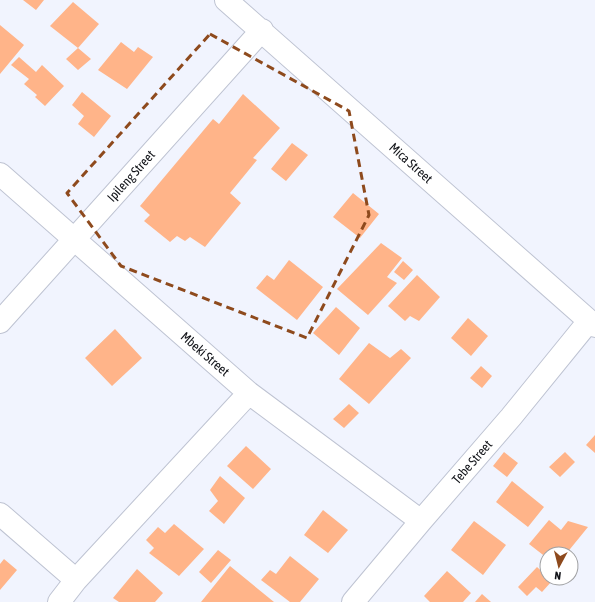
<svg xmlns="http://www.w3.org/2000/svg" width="595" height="602" font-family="'Asap Condensed',sans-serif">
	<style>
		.building { fill: #ffb489 }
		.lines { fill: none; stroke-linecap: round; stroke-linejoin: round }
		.street-casing { stroke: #bec3d2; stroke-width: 24 }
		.street { stroke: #fff; stroke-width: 22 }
		.marked { fill: none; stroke: #8e4a1d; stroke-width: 3; stroke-dasharray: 8 5; stroke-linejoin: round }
		.labels { text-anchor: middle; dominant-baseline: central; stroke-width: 4; stroke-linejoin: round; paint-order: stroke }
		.street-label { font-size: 13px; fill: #111318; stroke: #fff }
	</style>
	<rect width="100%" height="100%" fill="#f1f4fe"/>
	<path class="building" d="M 23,0 L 44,0 L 36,10 Z
		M 73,2 L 99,24 L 78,48 L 50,26 Z
		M 0,25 L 24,45 L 0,74 Z
		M 121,42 L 134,52 L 138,47 L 153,57 L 127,89 L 98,70 Z
		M 78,48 L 91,59 L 78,70 L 66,59 Z
		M 19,57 L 36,72 L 42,65 L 64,86 L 45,106 L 35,97 L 37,95 L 24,84 L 29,79 L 11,65 Z
		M 82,92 L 111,116 L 94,137 L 78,124 L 84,116 L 72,105 Z
		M 243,94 L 280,128 L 253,158 L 257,160 L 230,193 L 241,203 L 205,247 L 190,237 L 185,241 L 177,236 L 170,242 L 144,221 L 150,215 L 140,206 L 213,119 L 219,124 Z
		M 292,143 L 308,155 L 286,181 L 271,169 Z
		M 353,193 L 379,214 L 360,238 L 333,217 Z
		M 381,243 L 402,258 L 387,277 L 397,283 L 368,315 L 337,289 Z
		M 289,260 L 323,287 L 297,320 L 256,288 L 267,275 L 274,280 Z
		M 403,261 L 413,270 L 404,280 L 394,272 Z
		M 417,275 L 440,297 L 419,321 L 410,316 L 405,321 L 388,306 Z
		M 336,307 L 360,328 L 339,355 L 313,333 Z
		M 468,318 L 488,336 L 471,356 L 451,338 Z
		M 115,329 L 142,358 L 112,386 L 85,358 Z
		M 369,343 L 390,358 L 401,349 L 411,358 L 369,404 L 339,379 Z
		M 481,366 L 492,376 L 482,388 L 470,378 Z
		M 349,404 L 359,413 L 344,428 L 333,419 Z
		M 595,435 L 595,453 L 586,445 Z
		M 246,446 L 271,469 L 253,489 L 227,466 Z
		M 504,452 L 518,463 L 507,477 L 493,466 Z
		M 565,452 L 575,462 L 560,477 L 549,467 Z
		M 220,476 L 245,498 L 224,524 L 209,511 L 218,501 L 210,490 Z
		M 512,481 L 544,507 L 528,527 L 496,502 Z
		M 323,510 L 348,530 L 328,553 L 304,535 Z
		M 549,520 L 561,530 L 568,521 L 588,527 L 566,554 L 547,554 L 547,558 L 529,544 Z
		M 474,521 L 506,545 L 483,575 L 451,550 Z
		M 174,524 L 204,549 L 179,576 L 149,553 L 154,548 L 146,540 L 158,527 L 165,533 Z
		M 218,550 L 231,560 L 211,583 L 199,572 Z
		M 290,556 L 319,579 L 300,602 L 290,602 L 261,580 L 270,570 L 276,574 Z
		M 4,559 L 17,570 L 0,590 L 0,564 Z
		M 230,566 L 274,602 L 201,602 Z
		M 537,567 L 547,576 L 547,578 L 552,581 L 542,592 L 536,587 L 527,596 L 518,587 Z
		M 137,569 L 163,593 L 155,602 L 119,602 L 113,598 Z
		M 447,571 L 471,593 L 463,602 L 430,602 L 424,596 Z
		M 482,594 L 491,602 L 475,602 Z"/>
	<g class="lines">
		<g class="street-casing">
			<path id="street" d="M 226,0 L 595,326
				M 0,174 L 249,393 L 421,521
				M 0,322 L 262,30
				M 0,514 L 76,580 L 59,602
				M 76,580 L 249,393
				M 353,602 L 421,521 L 511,417 L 589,321"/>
		</g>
		<use href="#street" class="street"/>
	</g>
	<path class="marked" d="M 210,34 L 349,111 L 369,215 L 307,338 L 121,266 L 67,193 Z"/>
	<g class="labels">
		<g class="street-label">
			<text transform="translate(411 163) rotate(42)">Mica Street</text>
			<text transform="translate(131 176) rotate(-48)">Ipileng Street</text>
			<text transform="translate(205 354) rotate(41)">Mbeki Street</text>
			<text transform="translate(472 462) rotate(-49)">Tebe Street</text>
		</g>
	</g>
	<g transform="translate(559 566) rotate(187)"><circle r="19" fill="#ffffff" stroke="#a0a1a3"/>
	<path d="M0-3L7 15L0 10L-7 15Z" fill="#8e4a1d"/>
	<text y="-6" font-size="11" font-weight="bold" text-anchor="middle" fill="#111318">N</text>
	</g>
</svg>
